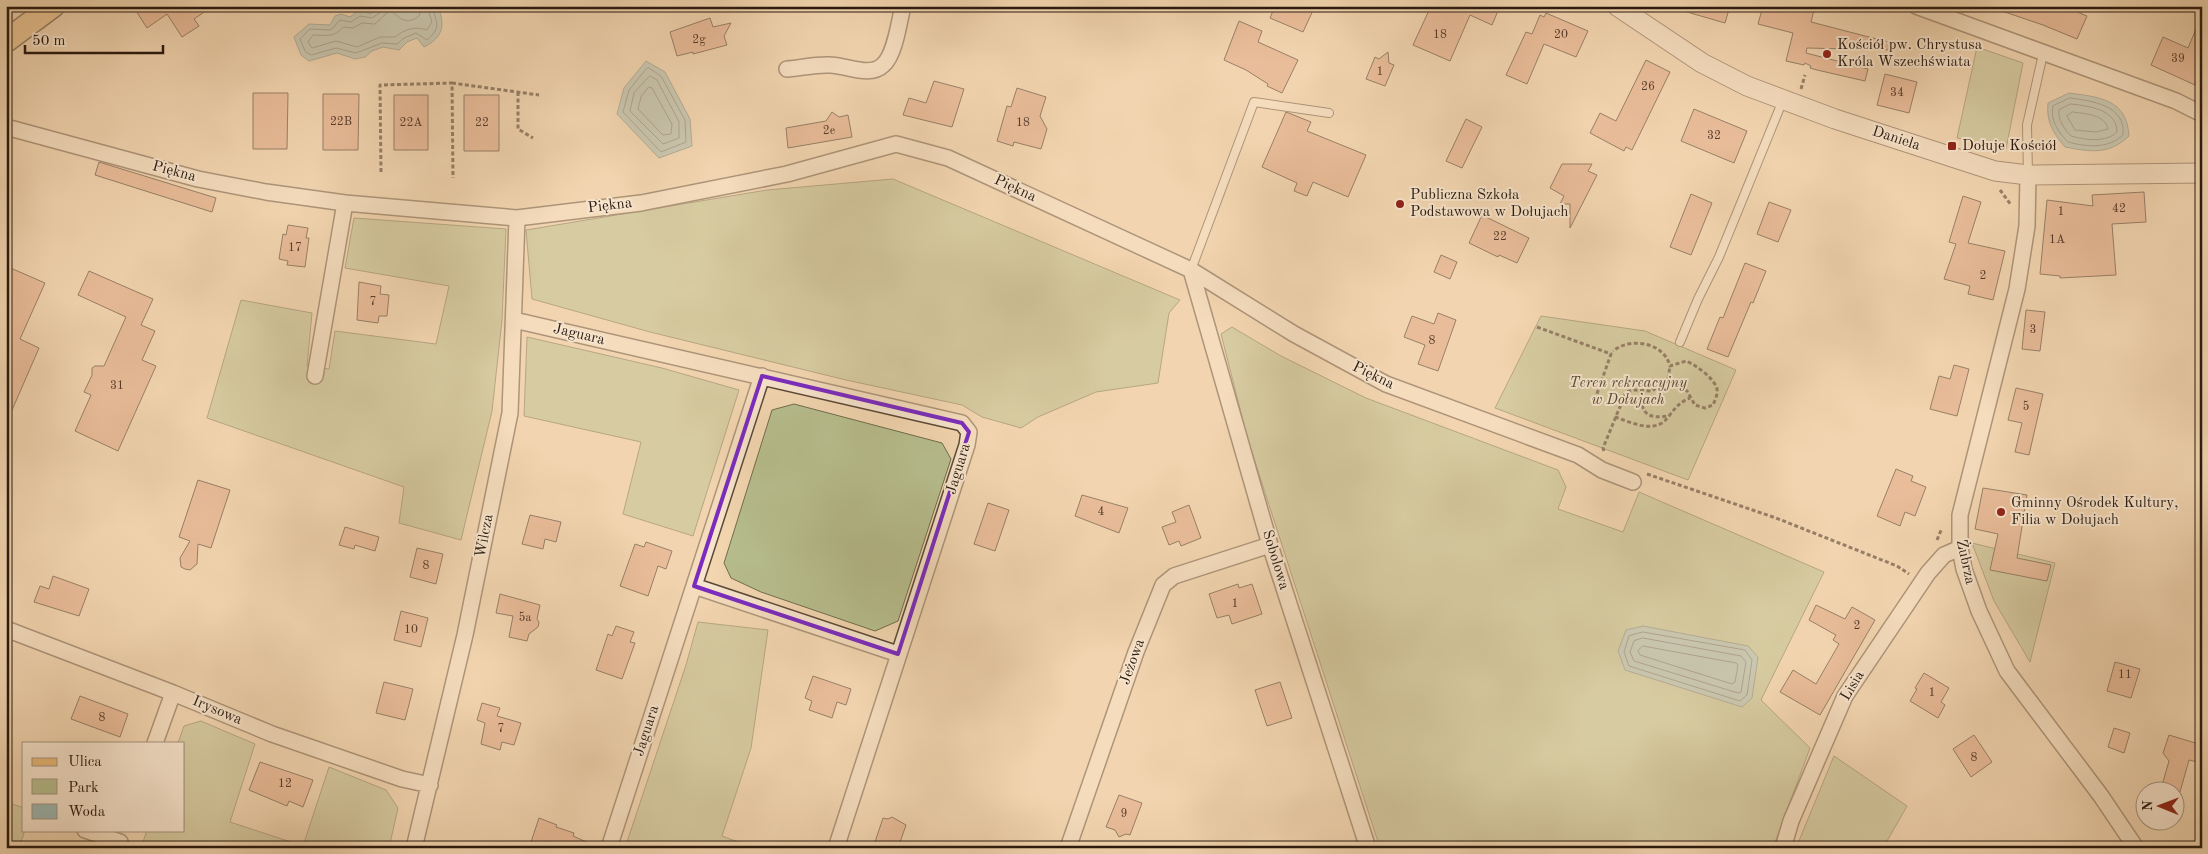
<svg xmlns="http://www.w3.org/2000/svg" width="2208" height="854" font-family="'Old Standard TT',serif">
	<style>
		.green { fill: #b7be8e; stroke: #706c4e }
		.water { fill: #9cb8b2; stroke: #6e7871 }
		.lines { fill: none; stroke-linecap: round; stroke-linejoin: round }
		.shore { stroke: #626860; stroke-width: 1 }
		.building { fill: #dfa17f; stroke: #29190f }
		.service-casing { stroke: #5b4837; stroke-width: 10 }
		.minor-casing { stroke: #5b4837; stroke-width: 18 }
		.tertiary-casing { stroke: #5b4837; stroke-width: 21 }
		.primary-casing { stroke: #29190f; stroke-width: 25 }
		.path { stroke: #29190f; stroke-width: 3; stroke-dasharray: 4 2.5; stroke-linecap: butt }
		.service { stroke: #f7e4cc; stroke-width: 8 }
		.minor { stroke: #f7e4cc; stroke-width: 15 }
		.tertiary { stroke: #f7e4cc; stroke-width: 19 }
		.primary { stroke: #e9bb78; stroke-width: 22 }
		.marked { fill: none; stroke: #7b2cbf; stroke-width: 4; stroke-linejoin: round }
		.poi-dot { fill: #8f2418; stroke: #f7e4cc; stroke-width: 2 }
		.labels { text-anchor: middle; dominant-baseline: central; stroke-width: 4; stroke-linejoin: round; paint-order: stroke }
		.number-label { font-size: 12px; fill: #563b2b }
		.poi-label { font-size: 15px; fill: #29190f; stroke: #f7e4cc; text-anchor: start }
		.street-label { font-size: 15px; fill: #29190f; stroke: #f7e4cc }
		.park-label { font-size: 15px; font-style: italic; fill: #544b35; stroke: #f7e4cc }
	</style>
	<rect width="100%" height="100%" fill="#f2d6b0"/>
	<filter id="stains"><feTurbulence type="fractalNoise" baseFrequency=".004" numOctaves="4"/><feColorMatrix values="0 0 0 0 .2 0 0 0 0 .09 0 0 0 0 .02 0 0 0 .5 -.17"/></filter>
	<radialGradient id="worn" r=".72"><stop offset=".6" stop-color="#630" stop-opacity="0"/><stop offset="1" stop-color="#630" stop-opacity=".3"/></radialGradient>
	<path class="green" d="M 1977,47 L 2023,63 L 2006,149 L 1957,138 Z
		M 893,179 L 1180,300 L 1169,313 L 1158,383 L 1096,392 L 1038,417 L 1021,428 L 982,417 L 962,405 L 846,380 L 650,332 L 532,299 L 526,230 L 767,190 Z
		M 354,218 L 506,229 L 502,320 L 492,411 L 461,540 L 399,523 L 404,487 L 207,418 L 241,300 L 312,313 L 307,366 L 329,369 L 335,331 L 436,344 L 449,286 L 345,268 Z
		M 1541,316 L 1645,331 L 1736,370 L 1688,480 L 1495,408 Z
		M 1232,327 L 1281,356 L 1366,398 L 1558,470 L 1566,487 L 1558,509 L 1623,532 L 1639,492 L 1824,572 L 1761,700 L 1810,748 L 1773,848 L 1380,848 L 1248,440 L 1221,334 Z
		M 527,337 L 662,368 L 739,390 L 693,536 L 623,514 L 641,442 L 524,416 Z
		M 794,404 L 942,443 L 951,459 L 898,621 L 875,631 L 761,592 L 731,578 L 724,563 L 772,410 Z
		M 1972,543 L 2055,563 L 2030,662 L 1994,601 Z
		M 698,622 L 768,630 L 751,748 L 722,836 L 754,848 L 625,848 L 686,665 Z
		M 201,721 L 255,744 L 230,822 L 303,846 L 329,767 L 386,790 L 398,808 L 389,848 L 141,848 L 147,830 L 184,830 L 184,743 L 178,743 L 184,726 Z
		M 1834,756 L 1907,806 L 1883,848 L 1796,848 Z
		M 6,802 L 24,808 L 25,830 L 19,848 L 6,848 Z"/>
	<path class="water" d="M 380,6 L 400,6 L 407,10 L 414,6 L 438,6 C 445,25 444,37 424,47 L 417,38 L 407,42 L 399,50 L 383,47 L 372,51 L 365,57 L 355,59 L 337,53 L 309,61 L 301,55 L 294,37 L 309,24 L 330,25 L 335,16 L 341,14 L 350,17 L 359,10 L 371,14 Z
		M 646,61 L 665,72 L 690,119 L 692,146 L 659,158 L 617,114 L 624,88 Z
		M 2069,93 C 2099,97 2127,99 2129,136 C 2109,155 2091,152 2065,147 C 2053,133 2046,121 2048,103 Z
		M 1643,626 L 1748,646 L 1758,657 L 1752,698 L 1742,707 L 1625,670 L 1618,651 L 1626,630 Z"/>
	<g class="lines">
		<path class="shore" d="M 382,6 L 381,12 L 372,18 L 360,16 L 351,22 L 340,20 L 331,30 L 310,29 L 300,39 L 305,51 L 311,55 L 336,48 L 356,53 L 382,43 L 397,44 L 404,38 L 416,33 L 427,40 C 443,26 435,23 433,6
			M 422,6 L 419,16 C 406,26 400,18 390,10 L 375,24 L 362,23 L 353,28 L 343,27 C 334,38 326,35 313,35 L 308,42 L 312,48 L 336,41 L 357,47 L 380,37 L 395,37 C 405,29 415,26 427,30 L 432,22 L 427,6
			M 649,68 L 661,76 L 685,120 L 686,142 L 661,152 L 623,112 L 629,90 L 646,69 Z
			M 650,76 L 657,80 L 679,122 L 679,138 L 663,144 L 630,111 L 634,93 Z
			M 649,87 L 652,88 L 672,124 L 671,134 L 663,135 L 638,109 L 641,97 Z
			M 2070,98 C 2092,101 2126,105 2123,135 C 2108,149 2087,147 2068,142 C 2058,132 2050,120 2053,106 Z
			M 2071,104 C 2088,106 2117,109 2117,132 C 2106,143 2085,140 2071,136 C 2065,130 2057,119 2059,110 Z
			M 2073,112 C 2085,114 2105,114 2108,129 L 2096,132 L 2075,130 L 2067,116 Z
			M 1643,632 L 1745,650 L 1752,660 L 1747,695 L 1740,701 L 1629,666 L 1624,652 L 1629,636 Z
			M 1643,638 L 1741,656 L 1746,662 L 1741,692 L 1738,693 L 1634,661 L 1630,652 L 1634,641 Z
			M 1643,646 L 1736,663 L 1738,665 L 1735,682 L 1732,684 L 1640,655 L 1638,651 Z"/>
	</g>
	<path class="building" d="M 133,6 L 213,6 L 194,19 L 199,26 L 182,37 L 167,14 L 147,28 Z
		M 1275,6 L 1315,6 L 1303,32 L 1270,18 Z
		M 1431,6 L 1500,6 L 1492,25 L 1470,15 L 1450,61 L 1413,45 Z
		M 1681,6 L 1730,6 L 1725,23 L 1680,10 Z
		M 1763,6 L 1815,6 L 1811,22 L 1892,43 L 1891,50 L 1807,48 L 1806,53 L 1868,69 L 1865,81 L 1817,70 L 1810,68 L 1811,66 L 1805,63 L 1804,65 L 1786,61 L 1793,33 L 1758,24 Z
		M 1997,6 L 2079,6 L 2077,12 L 2087,16 L 2077,39 L 2043,25 L 1996,9 Z
		M 1546,13 L 1588,31 L 1576,57 L 1544,44 L 1527,84 L 1506,75 L 1526,32 L 1532,34 L 1540,15 L 1544,17 Z
		M 2202,15 L 2202,69 L 2195,85 L 2151,65 L 2163,37 L 2188,48 Z
		M 710,18 L 713,27 L 731,23 L 724,36 L 727,45 L 693,54 L 693,52 L 677,56 L 670,32 Z
		M 1239,21 L 1262,31 L 1258,42 L 1298,60 L 1282,93 L 1267,86 L 1268,84 L 1246,70 L 1224,60 Z
		M 1388,52 L 1389,63 L 1394,65 L 1385,86 L 1366,79 L 1375,57 L 1379,59 Z
		M 1646,60 L 1670,72 L 1632,150 L 1626,147 L 1624,151 L 1590,133 L 1600,113 L 1616,121 Z
		M 1885,74 L 1917,82 L 1909,113 L 1877,105 Z
		M 934,81 L 964,89 L 952,127 L 903,115 L 909,98 L 926,103 Z
		M 1017,88 L 1046,97 L 1040,116 L 1047,129 L 1041,149 L 1014,142 L 1013,146 L 997,141 L 1007,106 L 1011,107 Z
		M 253,93 L 288,93 L 287,149 L 253,149 Z
		M 323,94 L 359,94 L 358,150 L 323,150 Z
		M 394,95 L 428,95 L 428,150 L 394,150 Z
		M 464,95 L 499,95 L 499,151 L 464,151 Z
		M 1694,109 L 1747,131 L 1734,163 L 1681,141 Z
		M 832,112 L 839,117 L 848,115 L 852,137 L 788,148 L 786,128 L 826,121 Z
		M 1286,112 L 1311,122 L 1307,131 L 1366,155 L 1348,197 L 1313,182 L 1307,196 L 1294,191 L 1297,183 L 1262,167 Z
		M 1466,119 L 1482,127 L 1462,168 L 1446,161 Z
		M 99,162 L 216,198 L 212,212 L 95,175 Z
		M 1562,164 L 1592,164 L 1588,171 L 1597,175 L 1570,228 L 1570,204 L 1560,204 L 1564,196 L 1550,188 Z
		M 2144,192 L 2146,222 L 2112,224 L 2116,275 L 2060,278 L 2060,276 L 2040,274 L 2047,200 L 2093,206 L 2092,195 Z
		M 1691,194 L 1712,203 L 1691,255 L 1670,247 Z
		M 1963,196 L 1981,202 L 1968,243 L 2005,251 L 1993,300 L 1968,294 L 1970,286 L 1944,279 L 1956,244 L 1949,242 Z
		M 1769,202 L 1791,210 L 1778,242 L 1757,234 Z
		M 1482,215 L 1529,238 L 1517,263 L 1499,255 L 1498,257 L 1469,243 Z
		M 288,225 L 308,228 L 306,238 L 309,238 L 305,267 L 287,265 L 288,261 L 279,259 L 283,234 L 286,235 Z
		M 1441,255 L 1457,262 L 1450,279 L 1434,272 Z
		M 1745,263 L 1766,271 L 1753,303 L 1751,302 L 1728,357 L 1707,349 L 1720,317 L 1723,318 Z
		M 6,266 L 45,283 L 20,339 L 39,348 L 6,424 Z
		M 89,271 L 153,299 L 141,325 L 155,331 L 142,360 L 156,366 L 118,451 L 75,431 L 91,395 L 84,392 L 92,375 L 92,368 L 95,366 L 104,366 L 126,317 L 78,295 Z
		M 359,282 L 381,286 L 380,294 L 389,295 L 387,316 L 379,316 L 378,323 L 357,320 Z
		M 2026,310 L 2045,312 L 2040,351 L 2022,349 Z
		M 1438,313 L 1456,320 L 1438,371 L 1418,364 L 1425,345 L 1404,337 L 1412,316 L 1434,324 Z
		M 1954,365 L 1969,369 L 1957,416 L 1930,409 L 1939,376 L 1950,379 Z
		M 2016,388 L 2043,394 L 2029,455 L 2015,452 L 2022,423 L 2008,420 Z
		M 1896,469 L 1913,476 L 1911,481 L 1926,487 L 1915,516 L 1905,512 L 1900,526 L 1877,516 Z
		M 198,480 L 230,490 L 211,548 L 198,544 L 197,564 L 190,570 L 185,569 L 181,567 L 180,558 L 190,541 L 179,537 Z
		M 1983,488 L 2027,495 L 2017,558 L 2051,565 L 2047,581 L 1990,570 L 1998,534 L 1975,529 Z
		M 1082,495 L 1128,508 L 1119,533 L 1075,516 Z
		M 988,503 L 1009,510 L 995,551 L 974,544 Z
		M 1189,505 L 1201,538 L 1181,546 L 1179,541 L 1169,545 L 1162,527 L 1176,522 L 1172,512 Z
		M 530,515 L 561,522 L 556,542 L 545,539 L 543,549 L 522,544 Z
		M 345,527 L 379,537 L 375,551 L 355,545 L 354,549 L 339,545 Z
		M 646,542 L 672,551 L 666,569 L 658,566 L 648,596 L 620,586 L 635,544 L 644,547 Z
		M 417,548 L 443,554 L 436,584 L 410,577 Z
		M 53,576 L 89,589 L 79,616 L 34,602 L 40,586 L 49,589 Z
		M 1238,584 L 1239,588 L 1252,584 L 1262,614 L 1232,624 L 1229,615 L 1217,618 L 1209,594 Z
		M 500,594 L 540,605 L 537,619 L 539,622 L 538,627 L 529,634 L 527,641 L 509,637 L 513,616 L 496,613 Z
		M 1816,605 L 1845,619 L 1852,607 L 1875,620 L 1820,715 L 1780,692 L 1793,670 L 1816,684 L 1839,644 L 1833,640 L 1836,635 L 1809,620 Z
		M 401,611 L 428,618 L 421,647 L 394,640 Z
		M 616,626 L 634,632 L 630,642 L 635,643 L 622,679 L 596,670 L 608,634 L 612,636 Z
		M 2115,662 L 2140,669 L 2131,698 L 2107,691 Z
		M 1924,673 L 1949,688 L 1941,702 L 1945,705 L 1938,718 L 1910,701 L 1917,689 L 1915,688 Z
		M 813,676 L 851,689 L 846,705 L 837,702 L 832,718 L 809,710 L 812,701 L 805,698 Z
		M 384,682 L 413,689 L 405,720 L 376,713 Z
		M 1280,682 L 1292,718 L 1267,726 L 1255,690 Z
		M 80,696 L 128,714 L 120,737 L 71,719 Z
		M 482,703 L 500,708 L 497,716 L 521,723 L 514,745 L 502,742 L 500,750 L 481,744 L 485,723 L 477,720 Z
		M 2114,728 L 2130,733 L 2124,753 L 2108,747 Z
		M 1974,735 L 1992,762 L 1971,777 L 1953,749 Z
		M 2169,735 L 2202,745 L 2202,763 L 2189,760 L 2180,792 L 2160,792 L 2169,761 L 2163,753 Z
		M 260,762 L 313,780 L 303,807 L 289,801 L 287,806 L 249,790 Z
		M 1119,795 L 1142,803 L 1130,835 L 1126,834 L 1119,837 L 1115,830 L 1106,827 Z
		M 892,817 L 906,825 L 898,848 L 873,848 L 883,818 L 888,819 Z
		M 539,818 L 557,825 L 556,827 L 574,833 L 573,836 L 600,848 L 535,848 L 537,844 L 531,842 Z"/>
	<g class="lines">
		<g class="service-casing">
			<path id="service" d="M 2028,175 L 2027,125 L 2043,54
				M 1191,270 L 1254,102 L 1329,113
				M 1680,342 L 1698,299 L 1719,257 L 1783,100"/>
		</g>
		<g class="minor-casing">
			<path id="minor" d="M 1916,6 L 2176,101 L 2202,114
				M 787,69 C 801,68 816,64 830,65 C 846,65 870,78 883,65 C 895,55 899,22 903,6
				M 6,127 L 198,179 L 266,192 L 345,203 L 517,218 L 641,203 L 787,174 L 896,144 L 948,158 L 1191,270 L 1294,334 L 1386,384 L 1578,455 L 1602,470 L 1633,482
				M 2028,175 L 2027,226 L 2017,289 L 1960,515 L 1960,548 L 1964,569 L 1979,611 L 2007,671 L 2101,796 L 2136,848
				M 1191,270 L 1270,545 L 1368,848
				M 514,320 L 962,423 L 969,432 L 967,445 L 836,848
				M 315,376 L 345,203
				M 694,586 L 898,654
				M 6,629 L 173,693 L 272,734 L 402,779 L 430,785
				M 155,743 L 173,693
				M 85,830 L 120,842
				M 414,848 L 465,635 L 510,413 L 517,218
				M 609,848 L 762,376
				M 1068,848 L 1136,652 L 1163,585 L 1174,576 L 1270,545
				M 1783,848 L 1791,821 L 1845,696 L 1928,573 L 1944,555 L 1960,548"/>
		</g>
		<g class="tertiary-casing">
			<path id="tertiary" d="M 1617,6 L 1702,63 L 1747,86 L 1835,119 L 1995,171 L 2028,175 L 2202,173"/>
		</g>
		<g class="primary-casing">
			<path id="primary" d="M 6,41 L 53,6"/>
		</g>
		<path class="path" d="M 452,83 L 539,95
			M 1801,89 L 1805,75
			M 518,92 L 518,129 L 533,138
			M 381,172 L 380,85 L 452,83 L 453,178
			M 2000,190 L 2011,205
			M 1537,327 L 1611,354 L 1593,405
			M 1668,379 L 1670,366
			M 1641,392 C 1641,414 1647,419 1669,416
			M 1615,417 C 1633,423 1656,435 1669,416 C 1675,408 1680,402 1690,398
			M 1604,451 L 1603,448 L 1626,392 L 1634,390 L 1652,391 L 1668,379 L 1687,391 L 1695,405 L 1705,408 L 1713,405 C 1715,400 1718,394 1717,389 C 1714,378 1696,365 1686,361 L 1670,366 C 1664,342 1630,337 1613,351
			M 1647,474 L 1776,518 L 1897,566 L 1909,574
			M 1937,540 L 1942,528"/>
		<use href="#service" class="service"/>
		<use href="#minor" class="minor"/>
		<use href="#tertiary" class="tertiary"/>
		<use href="#primary" class="primary"/>
	</g>
	<path d="M0 0H2208V854H0ZM 762,376 L 962,423 L 969,432 L 898,654 L 694,586 Z" fill="#f2d6b0" fill-opacity=".55" fill-rule="evenodd"/>
	<path class="marked" d="M 762,376 L 962,423 L 969,432 L 898,654 L 694,586 Z"/>
	<g class="poi-dot">
		<circle cx="1827" cy="54" r="5"/>
		<rect x="1947" y="141" width="10" height="10" rx="2.5"/>
		<circle cx="1400" cy="204" r="5"/>
		<circle cx="2001" cy="512" r="5"/>
	</g>
	<g class="labels">
		<g class="number-label">
			<text x="1440" y="35">18</text>
			<text x="1561" y="35">20</text>
			<text x="699" y="40">2g</text>
			<text x="2178" y="59">39</text>
			<text x="1380" y="72">1</text>
			<text x="1648" y="87">26</text>
			<text x="1897" y="93">34</text>
			<text x="341" y="122">22B</text>
			<text x="411" y="123">22A</text>
			<text x="482" y="123">22</text>
			<text x="1023" y="123">18</text>
			<text x="829" y="131">2e</text>
			<text x="1714" y="136">32</text>
			<text x="2119" y="209">42</text>
			<text x="2061" y="212">1</text>
			<text x="1500" y="237">22</text>
			<text x="2057" y="240">1A</text>
			<text x="295" y="248">17</text>
			<text x="1983" y="276">2</text>
			<text x="373" y="302">7</text>
			<text x="2033" y="330">3</text>
			<text x="1432" y="341">8</text>
			<text x="117" y="386">31</text>
			<text x="2026" y="407">5</text>
			<text x="1101" y="512">4</text>
			<text x="426" y="566">8</text>
			<text x="1235" y="604">1</text>
			<text x="525" y="618">5a</text>
			<text x="1857" y="626">2</text>
			<text x="411" y="630">10</text>
			<text x="2125" y="675">11</text>
			<text x="1932" y="693">1</text>
			<text x="102" y="718">8</text>
			<text x="501" y="729">7</text>
			<text x="1974" y="758">8</text>
			<text x="285" y="784">12</text>
			<text x="1124" y="814">9</text>
		</g>
		<g class="poi-label">
			<text x="1837" y="45">Kościół pw. Chrystusa<tspan x="1837" dy="17">Króla Wszechświata</tspan></text>
			<text x="1962" y="146">Dołuje Kościół</text>
			<text x="1410" y="195">Publiczna Szkoła<tspan x="1410" dy="17">Podstawowa w Dołujach</tspan></text>
			<text x="2011" y="503">Gminny Ośrodek Kultury,<tspan x="2011" dy="17">Filia w Dołujach</tspan></text>
		</g>
		<g class="street-label">
			<text transform="translate(1896 139) rotate(18)">Daniela</text>
			<text transform="translate(174 172) rotate(15)">Piękna</text>
			<text transform="translate(1015 189) rotate(25)">Piękna</text>
			<text transform="translate(610 206) rotate(-7)">Piękna</text>
			<text transform="translate(579 335) rotate(13)">Jaguara</text>
			<text transform="translate(1373 376) rotate(26)">Piękna</text>
			<text transform="translate(959 469) rotate(-73)">Jaguara</text>
			<text transform="translate(485 536) rotate(-79)">Wilcza</text>
			<text transform="translate(1275 560) rotate(73)">Sobolowa</text>
			<text transform="translate(1965 562) rotate(78)">Żubrza</text>
			<text transform="translate(1133 662) rotate(-70)">Jeżowa</text>
			<text transform="translate(1853 686) rotate(-59)">Lisia</text>
			<text transform="translate(217 711) rotate(23)">Irysowa</text>
			<text transform="translate(647 731) rotate(-72)">Jaguara</text>
		</g>
		<g class="park-label">
			<text x="1628" y="383">Teren rekreacyjny<tspan x="1628" dy="17">w Dołujach</tspan></text>
		</g>
	</g>
	<rect width="2208" height="854" fill="none" stroke="#f2d6b0" stroke-width="25"/>
	<rect x="8" y="8" width="2193" height="839" fill="none" stroke="#29190f" stroke-width="2.5"/>
	<rect x="12" y="12" width="2183" height="829" fill="none" stroke="#29190f"/>
	<rect x="22" y="742" width="162" height="90" fill="#f7e4cc" stroke="#a59380"/>
	<rect x="32" y="758" width="25" height="8" fill="#e9bb78" stroke="#a59380"/>
	<text x="68" y="766" font-size="15" fill="#29190f">Ulica</text>
	<rect x="32" y="779" width="25" height="15" fill="#b7be8e" stroke="#a59380"/>
	<text x="68" y="792" font-size="15" fill="#29190f">Park</text>
	<rect x="32" y="804" width="25" height="15" fill="#9cb8b2" stroke="#a59380"/>
	<text x="68" y="816" font-size="15" fill="#29190f">Woda</text>
	<g transform="translate(2160 806) rotate(271)"><circle r="24" fill="#f7e4cc" stroke="#a59380"/>
	<path d="M0-4L9 19L0 12L-9 19Z" fill="#8f2418"/>
	<text y="-8" font-size="14" font-weight="bold" text-anchor="middle" fill="#29190f">N</text>
	</g>
	<path d="M25 45v8h138v-8" fill="none" stroke="#29190f" stroke-width="2.5"/>
	<text x="32" y="45" font-size="15" fill="#29190f" stroke="#f7e4cc" stroke-width="4" paint-order="stroke">50 m</text>
	<rect width="100%" height="100%" filter="url(#stains)"/>
	<rect width="100%" height="100%" fill="url(#worn)"/>
</svg>
